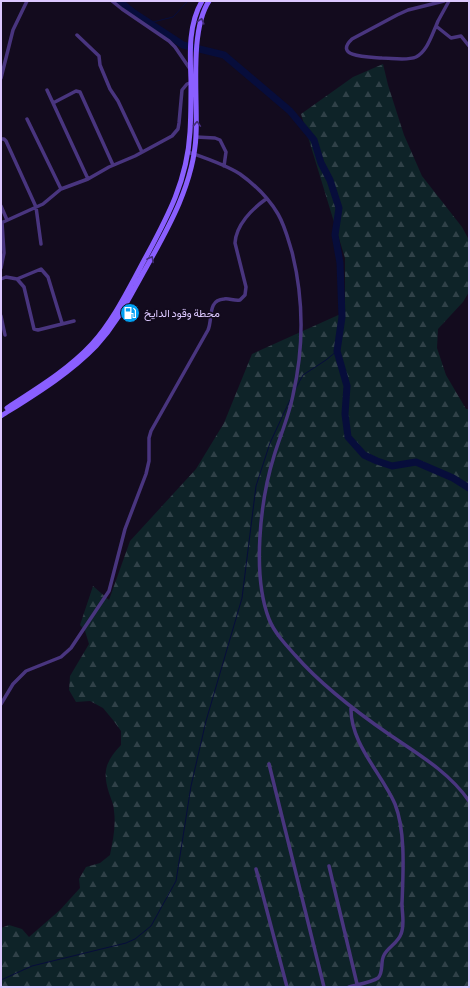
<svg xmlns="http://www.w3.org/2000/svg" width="470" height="988" font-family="'Alegreya Sans',Vazirmatn,sans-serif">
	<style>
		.forest { fill: url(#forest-firs) }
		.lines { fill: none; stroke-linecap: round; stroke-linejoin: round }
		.stream { stroke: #070d3b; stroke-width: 1 }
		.river { stroke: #070d3b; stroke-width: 7 }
		.street { stroke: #49357f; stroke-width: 3.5 }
		.secondary { stroke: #8a5fff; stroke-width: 5 }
		.oneway { stroke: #432d78 }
		.labels { text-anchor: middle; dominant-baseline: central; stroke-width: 3.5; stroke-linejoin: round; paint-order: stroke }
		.poi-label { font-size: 11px; fill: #dcc8ff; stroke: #130b1e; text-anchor: start }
	</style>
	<defs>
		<pattern id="forest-firs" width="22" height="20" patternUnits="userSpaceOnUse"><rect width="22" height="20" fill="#0e2328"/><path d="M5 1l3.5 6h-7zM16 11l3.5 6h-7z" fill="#304148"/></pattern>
	</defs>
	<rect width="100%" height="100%" fill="#130b1e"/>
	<path class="forest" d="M 383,64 L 388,85 L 404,135 L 422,176 L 462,227 L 469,240 L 469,292 L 463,302 L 438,329 L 437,348 L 446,375 L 466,409 L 469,409 L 469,987 L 1,987 L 1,928 L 9,925 L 22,929 L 29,937 L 60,910 L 80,888 L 79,879 L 86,867 L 100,863 L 110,855 C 113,840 116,826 114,811 C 114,805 111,799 109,793 C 102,771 106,761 121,745 L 121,731 L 113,720 L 103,708 L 90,701 L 76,702 L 69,690 L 70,676 L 89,644 L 85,631 L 80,625 L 93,586 L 109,600 L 130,541 L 196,469 L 224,423 L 252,354 L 345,312 L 345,258 L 301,114 L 353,77 Z"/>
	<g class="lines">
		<path class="stream" d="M 149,23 L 173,17 L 188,1
			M 296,388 L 303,375 L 326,360 L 337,351
			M 1,980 L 32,966 L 126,943 L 135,939 L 151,926 L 176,881 L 191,786 L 206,721 L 242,598 L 256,486 L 270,443 L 290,400"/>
		<path class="river" d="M 119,1 L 134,13 L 183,45 L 224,55 L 290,111 L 314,140 L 321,163 L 330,180 L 339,208 L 335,235 L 340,263 L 342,317 L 337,351 L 347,386 L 345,414 L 348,437 L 364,455 L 377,461 L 392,466 L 416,462 L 453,478 L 469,488"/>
		<path class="street" d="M 112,1 L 122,9 L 169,41 L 175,47 L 190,69
			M 449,1 L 438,21 L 436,26 L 451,38 L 461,36 L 469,46
			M 436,26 C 431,37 427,51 416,57 C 407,61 392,58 382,58 C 372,57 332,58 352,39 L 397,15 L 408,10 L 444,1
			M 77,35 L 99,56 L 100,65 L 110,89 L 118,101 L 142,152
			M 1,78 L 13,30 L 27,1
			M 47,90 L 88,179
			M 53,103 L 76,91 L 80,92 L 113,165
			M 27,119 L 61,189
			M 196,137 L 215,138 L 220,140 L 226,152 L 224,166
			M 1,139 L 4,139 L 6,141 L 36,207 L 41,244
			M 188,152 C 205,158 224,164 240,174 C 254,184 269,199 278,214 C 285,226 288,239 292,252 C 304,300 304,347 293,395 C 289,416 280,436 274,456 C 260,501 252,575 269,619 C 274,632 285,644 295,655 C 322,686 355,711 390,735 C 418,754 449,772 469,801
			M 1,206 L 7,220
			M 1,223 L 43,204 L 61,189 L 88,179 L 109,167 L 135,156 L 172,136 L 178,129 L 179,123 L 182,90 L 187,84 L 192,82
			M 1,268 L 4,253 L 2,222
			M 1,279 L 6,277 L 17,279 L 41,269 L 48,277 L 62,323
			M 17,279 L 24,287 L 34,329 L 38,330 L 74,321
			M 1,316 L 5,335
			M 1,704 L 13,684 L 26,671 L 61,657 L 71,648 L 109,591 L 125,529 L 146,474 L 149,461 L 149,438 L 151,431 L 208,330 C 213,319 207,300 224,299 C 229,298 234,301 240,300 L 245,295 L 246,287 L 235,243 C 236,225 252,209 266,199
			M 269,764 L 324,987
			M 329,866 L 357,984
			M 256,869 L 287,987
			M 349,987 C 356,985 372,982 378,978 C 384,972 380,962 384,955 C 388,947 398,943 401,934 C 405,924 402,914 402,904 C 403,874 406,832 395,804 C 382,774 350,743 351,708"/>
		<path class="secondary" d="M 7,408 C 36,389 68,370 92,344 C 112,322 126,294 140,268 C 164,223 187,185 190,132 C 191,115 191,98 191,81 C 190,54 188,25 202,1
			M 1,416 C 34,395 69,374 96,346 C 117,323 127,302 142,275 C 166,232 194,185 196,135 C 198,98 189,31 209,1"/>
	</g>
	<defs><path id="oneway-chevron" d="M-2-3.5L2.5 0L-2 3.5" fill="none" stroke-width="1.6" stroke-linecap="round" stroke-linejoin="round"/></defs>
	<g class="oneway">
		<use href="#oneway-chevron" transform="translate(201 21) rotate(-74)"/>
		<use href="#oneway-chevron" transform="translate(197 124) rotate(-88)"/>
		<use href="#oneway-chevron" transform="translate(151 259) rotate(-62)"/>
	</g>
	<defs>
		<g id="fuel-disc" transform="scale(1)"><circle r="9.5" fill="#00a0f3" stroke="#130b1e"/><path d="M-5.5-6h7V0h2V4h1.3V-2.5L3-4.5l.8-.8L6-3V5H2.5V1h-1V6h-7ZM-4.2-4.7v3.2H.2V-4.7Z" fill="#fff"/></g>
	</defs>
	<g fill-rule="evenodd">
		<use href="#fuel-disc" x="130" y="313"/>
	</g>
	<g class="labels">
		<g class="poi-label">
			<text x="144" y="313">محطة وقود الدايخ</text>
		</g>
	</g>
	<rect width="470" height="988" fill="none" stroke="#dcc8ff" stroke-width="4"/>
</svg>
